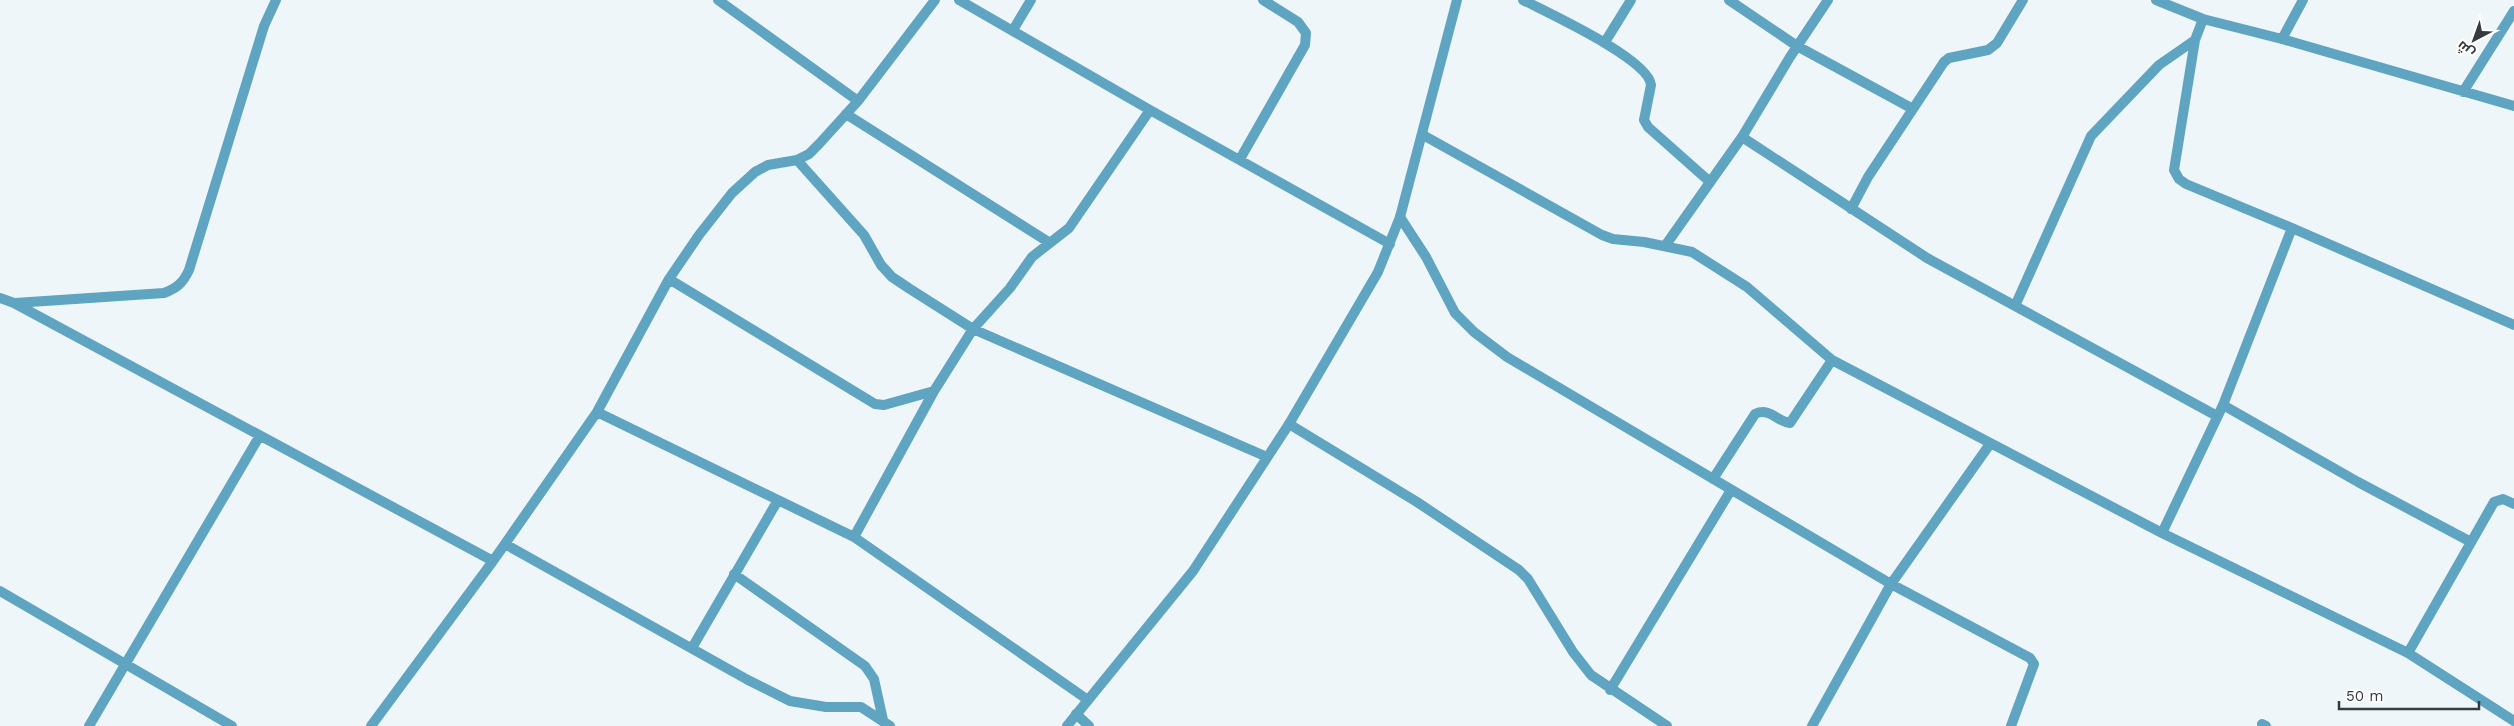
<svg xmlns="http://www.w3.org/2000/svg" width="2514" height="726" font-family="'Work Sans',Cairo,sans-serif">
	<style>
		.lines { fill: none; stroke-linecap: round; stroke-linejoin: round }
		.minor { stroke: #5fa5c2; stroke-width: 10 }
		.tertiary { stroke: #5fa5c2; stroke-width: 10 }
	</style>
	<rect width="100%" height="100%" fill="#eef6fa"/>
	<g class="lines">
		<path class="minor" d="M 718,0 L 858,101
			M 959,0 L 1150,110 L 1390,244
			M 1523,0 C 1548,13 1649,59 1651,85 L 1644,120 L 1648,127 L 1710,182
			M 1729,0 L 1797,46 L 1913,109
			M 2156,0 L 2203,19 L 2282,39 L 2514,106
			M 2203,19 L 2195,40 L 2174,170 L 2179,179 L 2186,184 L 2292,228
			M 1013,30 L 1031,0
			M 2282,39 L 2303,0
			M 1605,42 L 1631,0
			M 2463,92 L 2514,11
			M 846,114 L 1050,243
			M 1423,135 L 1602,235 L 1613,239 L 1644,242 L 1692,252 L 1747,287 L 1832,360 L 2162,533 L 2408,653 L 2514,721
			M 1742,137 L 1927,258 L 2217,416
			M 1240,159 L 1305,45 L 1306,33 L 1298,22 L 1263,0
			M 797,160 L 864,235 L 881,265 L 892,277 L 910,289 L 973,329 L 1267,457
			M 1851,209 L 1868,177 L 1944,62 L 1949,58 L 1988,50 L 1997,43 L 2023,0
			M 1400,217 L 1426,257 L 1455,313 L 1474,332 L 1507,357 L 1891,584 L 2030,658 L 2034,664 L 2011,726
			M 1665,246 L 1742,137 L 1790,57 L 1828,0
			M 669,279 L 875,404 L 884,405 L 934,391
			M 0,298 L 14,303 L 493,561
			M 15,303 L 164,293 C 177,288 183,283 189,270 L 264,26 L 276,0
			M 2015,306 L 2091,136 L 2159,65 L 2195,40
			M 2223,405 L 2358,482 L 2471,542
			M 597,412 L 854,537 L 1088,700
			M 1289,424 L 1417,502 L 1519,570 L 1528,579 L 1573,652 L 1591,675 L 1667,726
			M 1713,479 L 1755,414 C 1770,407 1776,421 1790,423 L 1832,360
			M 2162,533 L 2223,405 L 2292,228 L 2514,325
			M 854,537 L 934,391 L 973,329 L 1010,288 L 1032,257 L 1069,228 L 1150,110
			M 505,544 L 748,680 L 790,701 L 826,707 L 861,707 L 890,726
			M 734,574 L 865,666 L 874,679 L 883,720
			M 0,591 L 232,726
			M 692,648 L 778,500
			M 2408,653 L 2494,502 L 2503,499 L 2514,504
			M 1610,690 L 1731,490
			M 1076,714 L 1089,726
			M 2262,724 L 2266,726
			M 89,726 L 259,437
			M 371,726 L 493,561 L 597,412 L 669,279 L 699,235 L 732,193 L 755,172 L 768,165 L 797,160 L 809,154 L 819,144 L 858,101 L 935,0
			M 1812,726 L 1891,584 L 1990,444"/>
		<path class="tertiary" d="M 1067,726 L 1193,571 L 1289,424 L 1378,272 L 1400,217 L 1457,0"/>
	</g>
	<g transform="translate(2474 40) rotate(221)" stroke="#ffffff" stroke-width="4" paint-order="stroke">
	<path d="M0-4L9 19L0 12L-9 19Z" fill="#373b3c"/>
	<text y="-8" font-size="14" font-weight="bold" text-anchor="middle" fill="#373b3c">ش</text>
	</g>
	<path d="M2339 701v8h140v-8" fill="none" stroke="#373b3c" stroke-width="2.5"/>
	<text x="2346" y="701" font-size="15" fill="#373b3c" stroke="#ffffff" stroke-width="4" paint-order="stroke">50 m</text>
</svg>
